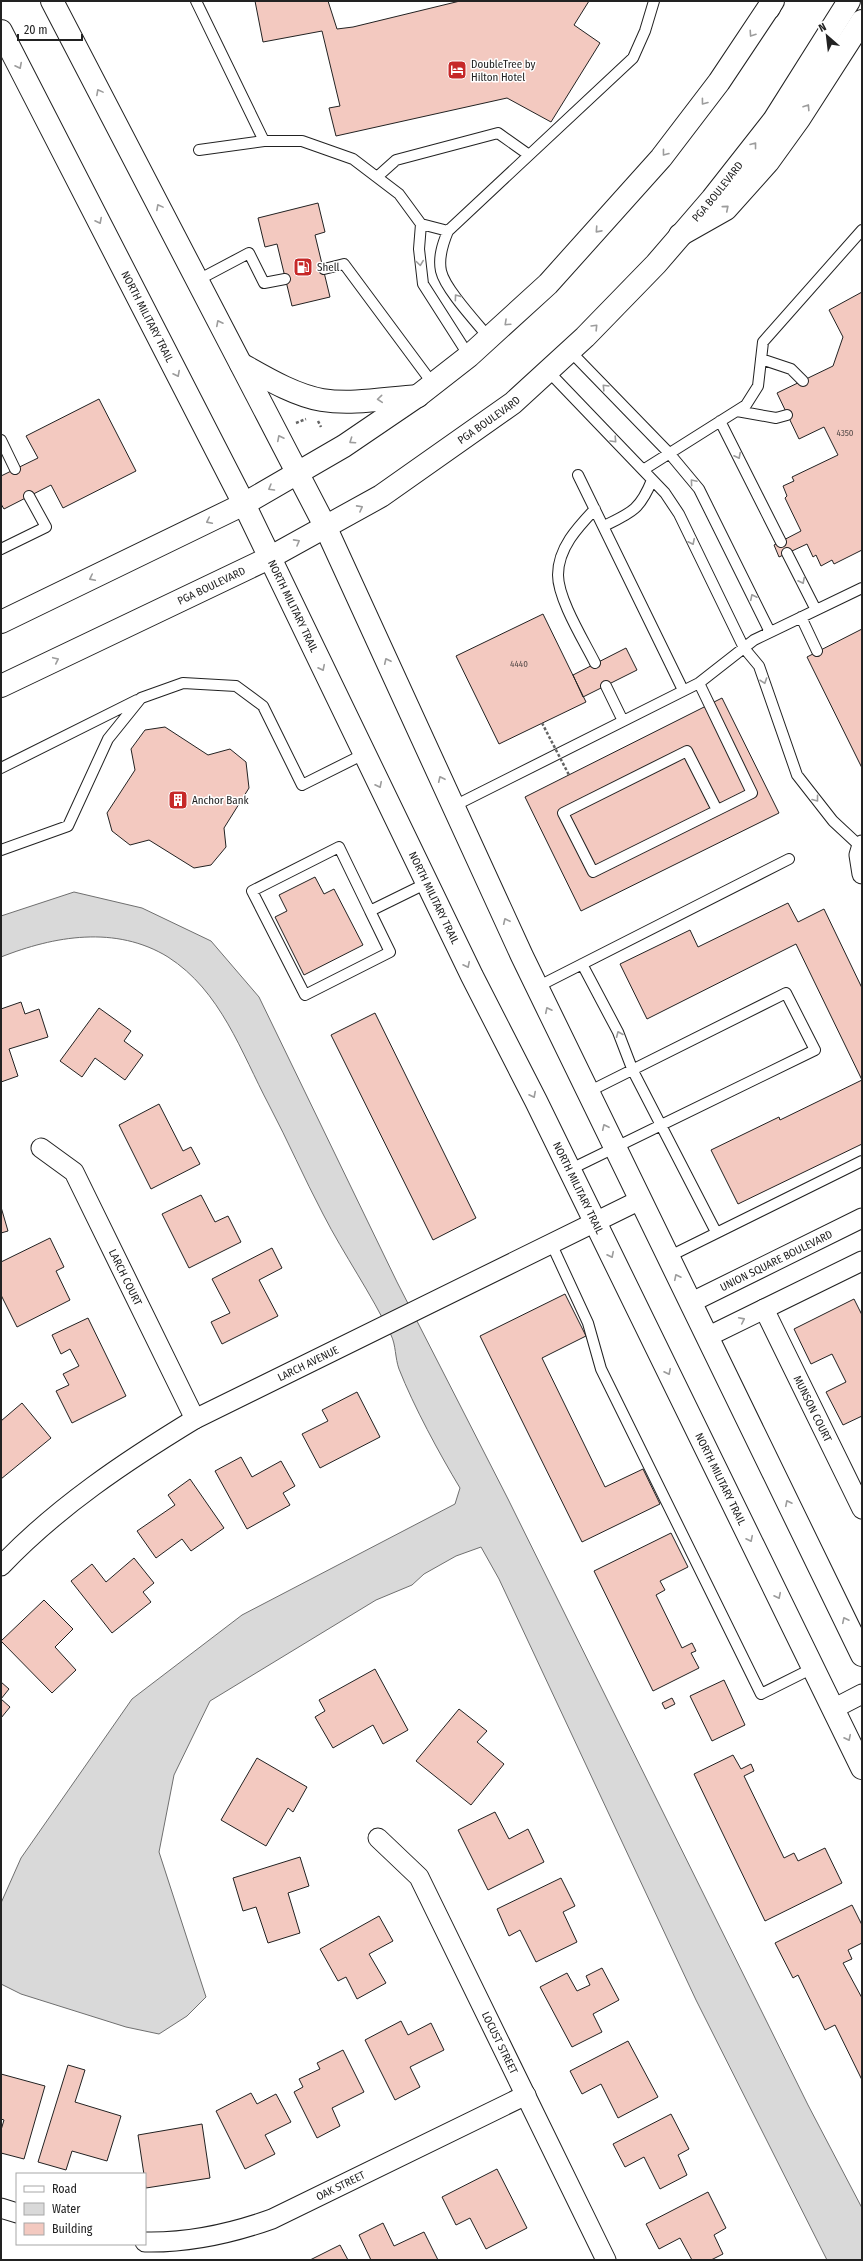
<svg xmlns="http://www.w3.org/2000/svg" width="863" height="2261" font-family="'Fira Sans Condensed',sans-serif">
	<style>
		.water { fill: #d9d9d9; stroke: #6f6f6f }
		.building { fill: #f3c9c0; stroke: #222 }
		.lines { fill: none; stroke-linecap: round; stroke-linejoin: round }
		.service-casing { stroke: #222; stroke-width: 12 }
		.minor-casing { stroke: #222; stroke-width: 21 }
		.secondary-casing { stroke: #222; stroke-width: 24 }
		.primary-casing { stroke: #222; stroke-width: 24 }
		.motorway-casing { stroke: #222; stroke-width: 24 }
		.path { stroke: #646464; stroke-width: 2.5; stroke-dasharray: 3 2; stroke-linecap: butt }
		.service { stroke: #fff; stroke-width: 10 }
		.minor { stroke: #fff; stroke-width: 19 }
		.secondary { stroke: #fff; stroke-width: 22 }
		.primary { stroke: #fff; stroke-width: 22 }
		.motorway { stroke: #fff; stroke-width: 22 }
		.path-bridge { stroke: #646464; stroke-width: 2.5; stroke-dasharray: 3 2; stroke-linecap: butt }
		.oneway { stroke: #9c9c9c }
		.labels { text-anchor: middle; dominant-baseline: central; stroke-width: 3; stroke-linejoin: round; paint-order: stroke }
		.number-label { font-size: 9px; fill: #564c4a }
		.poi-label { font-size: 11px; fill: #222; stroke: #fff; text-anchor: start }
		.street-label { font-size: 11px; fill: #222; stroke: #fff }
	</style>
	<rect width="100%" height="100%" fill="#fff"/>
	<path class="water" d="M 74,892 L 142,908 L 211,941 L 259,997 L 397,1282 L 508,1499 L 808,2105 L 862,2208 L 862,2260 L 827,2260 L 696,2000 L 499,1579 L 481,1547 L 456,1556 L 424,1574 L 412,1585 L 376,1600 L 210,1701 L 174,1775 L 159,1852 L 206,1997 L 187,2016 L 159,2034 L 126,2027 L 21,1994 L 1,1984 L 1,1903 L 21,1858 L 132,1699 L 242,1615 L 455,1504 L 460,1488 C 439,1453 414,1407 399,1369 C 395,1358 396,1345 391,1335 C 371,1293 344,1255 323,1214 C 304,1178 288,1141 269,1105 C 241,1052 221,991 168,957 C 116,925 54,936 1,957 L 1,916 Z"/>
	<path class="building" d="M 255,1 L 328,1 L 337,29 L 353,27 L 460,1 L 589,1 L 574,25 L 600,43 L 551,122 L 507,98 L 336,136 L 329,108 L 340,106 L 322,31 L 263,42 Z
		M 318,203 L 325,232 L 315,235 L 330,297 L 292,306 L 277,244 L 265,247 L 258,218 Z
		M 862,292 L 862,550 L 834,564 L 832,560 L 821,566 L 816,555 L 813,557 L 807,544 L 779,557 L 774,545 L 801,531 L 785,498 L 787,496 L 783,486 L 794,481 L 792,477 L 838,455 L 824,427 L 799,439 L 777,393 L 833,366 L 843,337 L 829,310 Z
		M 99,399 L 136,471 L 63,508 L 51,485 L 4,509 L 1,504 L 1,476 L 38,458 L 26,436 Z
		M 543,614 L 586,702 L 499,744 L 456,656 Z
		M 862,629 L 862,768 L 807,657 Z
		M 626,648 L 637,670 L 583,697 L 573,675 Z
		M 722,698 L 779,813 L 581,911 L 525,797 Z
		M 165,727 L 208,755 L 230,749 L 246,762 L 249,788 L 224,828 L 226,847 L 211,865 L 194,868 L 149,840 L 130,845 L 112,831 L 107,813 L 135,770 L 131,749 L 145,730 Z
		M 315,877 L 324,894 L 334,889 L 363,945 L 304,975 L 275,917 L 287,911 L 279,895 Z
		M 788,903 L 798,922 L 824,909 L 862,988 L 862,1144 L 738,1204 L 711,1150 L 779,1117 L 780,1120 L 862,1080 L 796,944 L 647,1019 L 620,964 L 690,930 L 698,947 Z
		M 21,1002 L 25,1014 L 39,1009 L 48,1037 L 9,1049 L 18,1076 L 1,1082 L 1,1009 Z
		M 99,1008 L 131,1031 L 124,1041 L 143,1055 L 125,1080 L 95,1058 L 82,1077 L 60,1061 Z
		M 375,1013 L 476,1218 L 433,1240 L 331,1035 Z
		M 159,1104 L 183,1151 L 191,1147 L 200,1164 L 151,1189 L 119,1125 Z
		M 201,1195 L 215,1222 L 228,1216 L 241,1242 L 189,1268 L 162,1214 Z
		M 1,1207 L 8,1231 L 1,1233 Z
		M 50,1238 L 64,1267 L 56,1271 L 70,1300 L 17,1327 L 1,1295 L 1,1262 Z
		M 272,1248 L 282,1268 L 259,1280 L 278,1316 L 222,1344 L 211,1322 L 230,1313 L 212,1279 Z
		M 565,1294 L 586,1336 L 542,1358 L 605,1487 L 643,1469 L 660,1504 L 582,1542 L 480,1336 Z
		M 854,1299 L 862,1315 L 862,1416 L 843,1425 L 826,1392 L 846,1382 L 832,1354 L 811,1364 L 794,1329 Z
		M 88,1318 L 126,1396 L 72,1423 L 56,1391 L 69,1385 L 63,1374 L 79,1366 L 70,1349 L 61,1354 L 52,1335 Z
		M 357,1392 L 380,1437 L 320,1468 L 302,1434 L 328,1421 L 322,1410 Z
		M 22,1403 L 51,1438 L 1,1479 L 1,1421 Z
		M 241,1457 L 252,1477 L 281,1461 L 295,1486 L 283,1493 L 290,1505 L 247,1529 L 215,1471 Z
		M 190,1479 L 224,1528 L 191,1551 L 182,1539 L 156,1558 L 137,1531 L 175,1505 L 168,1495 Z
		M 671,1533 L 688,1567 L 660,1581 L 665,1590 L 656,1595 L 682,1648 L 692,1643 L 696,1651 L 691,1653 L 699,1668 L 653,1691 L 594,1571 Z
		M 134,1558 L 154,1583 L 143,1592 L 151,1602 L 112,1633 L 71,1581 L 92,1564 L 106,1582 Z
		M 44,1600 L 73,1629 L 55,1647 L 76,1670 L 52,1693 L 1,1641 Z
		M 375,1669 L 408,1730 L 383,1744 L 373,1725 L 333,1748 L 315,1717 L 325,1711 L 319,1700 Z
		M 724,1680 L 745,1725 L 712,1741 L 690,1696 Z
		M 1,1682 L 9,1689 L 1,1699 Z
		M 672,1698 L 675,1704 L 665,1709 L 662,1703 Z
		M 1,1699 L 10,1707 L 1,1718 Z
		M 459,1709 L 487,1731 L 477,1742 L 504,1764 L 471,1805 L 416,1761 Z
		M 733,1755 L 741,1769 L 751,1764 L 754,1771 L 744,1776 L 784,1858 L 794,1853 L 798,1861 L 825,1848 L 842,1883 L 765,1921 L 694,1774 Z
		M 257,1758 L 307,1787 L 293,1812 L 288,1808 L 266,1846 L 221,1820 Z
		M 495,1812 L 509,1839 L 528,1829 L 544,1862 L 488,1890 L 458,1830 Z
		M 300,1857 L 309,1886 L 288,1893 L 300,1933 L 268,1943 L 256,1907 L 243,1911 L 233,1878 Z
		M 561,1878 L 575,1906 L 563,1912 L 577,1942 L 536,1962 L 520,1930 L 509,1936 L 497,1909 Z
		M 852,1905 L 862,1925 L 862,1943 L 848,1950 L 852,1959 L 843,1963 L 862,1998 L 862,2080 L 835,2025 L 825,2030 L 798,1975 L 793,1978 L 775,1943 Z
		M 379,1916 L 393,1941 L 369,1954 L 386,1983 L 357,1999 L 346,1977 L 338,1981 L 320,1949 Z
		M 602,1968 L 619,2000 L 593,2014 L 602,2032 L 572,2047 L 540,1987 L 567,1973 L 577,1991 L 590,1985 L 586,1976 Z
		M 401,2021 L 408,2035 L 431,2023 L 444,2050 L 410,2067 L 420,2087 L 395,2100 L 365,2040 Z
		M 628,2041 L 658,2097 L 618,2118 L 601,2084 L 582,2094 L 570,2071 Z
		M 343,2050 L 364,2092 L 332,2108 L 340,2126 L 317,2138 L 294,2092 L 303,2087 L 299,2079 L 320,2069 L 317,2063 Z
		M 68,2065 L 85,2070 L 75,2102 L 121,2116 L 107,2161 L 72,2151 L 66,2170 L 38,2162 Z
		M 1,2074 L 45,2086 L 24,2159 L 1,2153 L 1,2130 L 4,2120 L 1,2119 Z
		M 251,2093 L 257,2104 L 276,2094 L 291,2122 L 265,2135 L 275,2154 L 245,2169 L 216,2111 Z
		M 671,2114 L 689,2149 L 678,2155 L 687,2175 L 660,2189 L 644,2157 L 625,2167 L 613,2144 Z
		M 202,2124 L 210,2178 L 146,2188 L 138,2135 Z
		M 497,2169 L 527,2228 L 486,2249 L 470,2218 L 456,2225 L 442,2197 Z
		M 708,2192 L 726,2228 L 714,2235 L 723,2254 L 711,2260 L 692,2260 L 680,2238 L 659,2249 L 646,2224 Z
		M 383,2223 L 394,2246 L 424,2232 L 438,2260 L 371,2260 L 359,2235 Z
		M 340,2245 L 348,2260 L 310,2260 Z"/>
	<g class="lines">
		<g class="service-casing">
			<path id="service" d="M 196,1 L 264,141
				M 199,150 L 264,141 L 302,141 L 353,159 L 399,194 L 421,224 L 448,231
				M 377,177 L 396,160 L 498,133 L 529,155
				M 421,224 L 419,249 L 423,284 L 469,356
				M 324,269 L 344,264 L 433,384
				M 198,280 L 249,253 L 264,283 L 285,279
				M 490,339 C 477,323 445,289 441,271 C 438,257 443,243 448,231 L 633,58 L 645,31 L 654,1
				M 570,351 L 669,453 L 699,489 L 770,632
				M 761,359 L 791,369 L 803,381
				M 548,371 L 665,493 L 679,514 L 744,648 L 759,666 L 797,775 L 833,821 L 861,847
				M 737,411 L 776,418 L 787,415
				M 720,421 L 781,542
				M 1,440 L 15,469
				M 643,470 L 746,405 L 758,386 L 763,342 L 862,230
				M 578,475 L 683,690
				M 604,526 C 631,513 640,510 652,480
				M 1,549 L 46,527 L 29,496
				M 787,553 L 816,610
				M 801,617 L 817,651
				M 595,663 C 584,641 558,599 558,575 C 558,548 578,527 595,509
				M 699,683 L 752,793 L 593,872 L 563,813 L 687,751 L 717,810
				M 606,686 L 623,721
				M 1,768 L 137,700
				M 454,806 L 699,683 L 754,640 L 862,588
				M 1,850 L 68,826 L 108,739 L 141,698 L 183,683 L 236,686 L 263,706 L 302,785 L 364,754
				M 370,911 L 390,952 L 305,995 L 252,891 L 339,847 L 370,911 L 427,883
				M 582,964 L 618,1032 L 633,1071 L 716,1232
				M 537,987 L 789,859
				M 569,1170 L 815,1050 L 786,993 L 588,1092
				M 551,1243 L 588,1323 L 601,1369 L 761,1694 L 813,1668
				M 668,1257 L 862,1161"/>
		</g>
		<g class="minor-casing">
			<g id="minor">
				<path d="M 862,845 L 859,855 L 862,874"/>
				<path id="s1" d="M 41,1148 L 74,1172 L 195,1419"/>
				<path id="s2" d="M 690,1303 L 862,1218"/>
				<path id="s3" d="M 764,1309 L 862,1509"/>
				<path d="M 707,1337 L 862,1261"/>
				<path id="s4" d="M 1,1566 C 57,1507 126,1461 195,1419 L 640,1200"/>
				<path d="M 833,1709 L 862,1694"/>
				<path id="s5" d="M 378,1838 L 419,1877 L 606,2260"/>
				<path d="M 1,2208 L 17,2213"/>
				<path id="s6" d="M 145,2242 C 190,2243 230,2234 272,2219 L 526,2095"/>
			</g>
		</g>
		<g class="secondary-casing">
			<g id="secondary">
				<path d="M 52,1 L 325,526 L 522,956 L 862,1655"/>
				<path id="s7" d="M 1,31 L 244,504 L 472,976 L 536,1101 L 862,1768"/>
			</g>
		</g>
		<g class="primary-casing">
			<g id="primary">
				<path d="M 241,364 C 266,378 294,395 322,400 C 353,405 387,398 418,396"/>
				<path d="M 1,622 L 244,504 L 344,446 L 419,395 L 469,356 L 548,284 L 661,158 L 719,82 L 773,1"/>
				<path id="s8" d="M 1,686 L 269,558 L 381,496 L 513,403 L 585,337 L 656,264 L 712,199 L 774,120 L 849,1"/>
			</g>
		</g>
		<g class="motorway-casing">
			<path id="motorway" d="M 769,8 L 772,1
				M 680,235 L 726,209 L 768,162 L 799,119 L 862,21"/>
		</g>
		<path class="path" d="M 318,421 L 321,427
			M 296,423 L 306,419"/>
		<use href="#service" class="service"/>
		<use href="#minor" class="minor"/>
		<use href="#secondary" class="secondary"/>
		<use href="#primary" class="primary"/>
		<use href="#motorway" class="motorway"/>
		<path class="path-bridge" d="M 542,723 L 569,775"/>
	</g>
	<defs><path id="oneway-chevron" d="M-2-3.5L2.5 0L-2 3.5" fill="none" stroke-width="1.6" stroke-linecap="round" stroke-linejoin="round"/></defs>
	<g class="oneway">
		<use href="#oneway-chevron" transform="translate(752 34) rotate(124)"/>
		<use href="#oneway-chevron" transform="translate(19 66) rotate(63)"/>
		<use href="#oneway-chevron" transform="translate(99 92) rotate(-118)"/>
		<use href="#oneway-chevron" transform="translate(704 102) rotate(127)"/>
		<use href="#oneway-chevron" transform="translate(807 107) rotate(-57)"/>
		<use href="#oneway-chevron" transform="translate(754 145) rotate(-52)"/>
		<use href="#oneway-chevron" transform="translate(665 153) rotate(128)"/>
		<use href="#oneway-chevron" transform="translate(159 207) rotate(-118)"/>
		<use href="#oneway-chevron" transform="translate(726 208) rotate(-40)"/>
		<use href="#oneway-chevron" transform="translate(99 221) rotate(63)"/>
		<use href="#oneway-chevron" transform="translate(598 230) rotate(132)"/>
		<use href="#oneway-chevron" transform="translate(420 263) rotate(82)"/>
		<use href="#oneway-chevron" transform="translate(457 297) rotate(-126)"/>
		<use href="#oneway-chevron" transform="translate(219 323) rotate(-117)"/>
		<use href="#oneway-chevron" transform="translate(507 323) rotate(137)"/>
		<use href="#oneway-chevron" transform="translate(595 327) rotate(-46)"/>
		<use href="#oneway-chevron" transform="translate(177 374) rotate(63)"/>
		<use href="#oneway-chevron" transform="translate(605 387) rotate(-134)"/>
		<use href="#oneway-chevron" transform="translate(380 399) rotate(175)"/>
		<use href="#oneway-chevron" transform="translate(280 438) rotate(-117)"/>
		<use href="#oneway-chevron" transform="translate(614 440) rotate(47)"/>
		<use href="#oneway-chevron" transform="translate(352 441) rotate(146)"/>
		<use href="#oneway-chevron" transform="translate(738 456) rotate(63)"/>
		<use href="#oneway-chevron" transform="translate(693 482) rotate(-130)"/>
		<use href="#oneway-chevron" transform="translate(271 488) rotate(150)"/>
		<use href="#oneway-chevron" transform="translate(360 508) rotate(-28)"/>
		<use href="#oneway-chevron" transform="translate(209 521) rotate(154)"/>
		<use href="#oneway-chevron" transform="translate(297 542) rotate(-29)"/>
		<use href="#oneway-chevron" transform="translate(692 542) rotate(64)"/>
		<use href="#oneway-chevron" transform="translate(92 578) rotate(154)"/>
		<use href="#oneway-chevron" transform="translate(802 581) rotate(63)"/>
		<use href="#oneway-chevron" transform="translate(753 597) rotate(-116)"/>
		<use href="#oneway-chevron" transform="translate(56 660) rotate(-25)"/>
		<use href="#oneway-chevron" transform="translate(387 661) rotate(-115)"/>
		<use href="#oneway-chevron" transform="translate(322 668) rotate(64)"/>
		<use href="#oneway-chevron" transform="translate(764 681) rotate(71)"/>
		<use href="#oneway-chevron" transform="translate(441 779) rotate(-115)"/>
		<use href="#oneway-chevron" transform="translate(379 785) rotate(64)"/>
		<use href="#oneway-chevron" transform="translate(816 799) rotate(52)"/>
		<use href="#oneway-chevron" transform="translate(506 921) rotate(-115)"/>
		<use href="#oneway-chevron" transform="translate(467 965) rotate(64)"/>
		<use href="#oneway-chevron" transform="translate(548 1010) rotate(-116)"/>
		<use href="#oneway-chevron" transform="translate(619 1034) rotate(-113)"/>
		<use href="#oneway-chevron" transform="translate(533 1095) rotate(63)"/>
		<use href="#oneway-chevron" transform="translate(605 1127) rotate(-115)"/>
		<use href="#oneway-chevron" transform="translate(611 1255) rotate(64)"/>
		<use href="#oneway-chevron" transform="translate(677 1277) rotate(-116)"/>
		<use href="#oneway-chevron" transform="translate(742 1320) rotate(-26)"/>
		<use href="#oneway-chevron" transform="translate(668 1372) rotate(64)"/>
		<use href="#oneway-chevron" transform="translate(788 1503) rotate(-116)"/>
		<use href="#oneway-chevron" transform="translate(750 1539) rotate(64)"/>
		<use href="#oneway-chevron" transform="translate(778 1596) rotate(64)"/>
		<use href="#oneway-chevron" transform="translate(845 1620) rotate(-116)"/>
		<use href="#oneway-chevron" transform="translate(848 1738) rotate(64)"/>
	</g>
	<defs>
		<g id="hotel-square" transform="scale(1)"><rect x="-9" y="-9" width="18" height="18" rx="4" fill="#c62828" stroke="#fff"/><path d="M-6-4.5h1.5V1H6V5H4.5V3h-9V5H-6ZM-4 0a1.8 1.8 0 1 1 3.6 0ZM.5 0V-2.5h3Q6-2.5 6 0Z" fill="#fff"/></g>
		<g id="fuel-square" transform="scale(1)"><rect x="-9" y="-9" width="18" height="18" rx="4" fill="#c62828" stroke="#fff"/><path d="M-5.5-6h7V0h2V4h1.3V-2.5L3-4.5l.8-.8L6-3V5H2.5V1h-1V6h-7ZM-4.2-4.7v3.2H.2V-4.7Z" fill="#fff"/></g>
		<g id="building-square" transform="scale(1)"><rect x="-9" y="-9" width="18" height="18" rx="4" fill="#c62828" stroke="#fff"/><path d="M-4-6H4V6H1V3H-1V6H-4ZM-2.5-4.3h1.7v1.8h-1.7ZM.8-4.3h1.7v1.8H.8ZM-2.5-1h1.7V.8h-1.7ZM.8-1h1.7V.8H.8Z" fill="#fff"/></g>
	</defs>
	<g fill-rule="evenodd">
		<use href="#hotel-square" x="457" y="70"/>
		<use href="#fuel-square" x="303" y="267"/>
		<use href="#building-square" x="178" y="800"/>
	</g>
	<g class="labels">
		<g class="number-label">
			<text x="845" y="433">4350</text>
			<text x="519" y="664">4440</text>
		</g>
		<g class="poi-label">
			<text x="471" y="64">DoubleTree by<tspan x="471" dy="13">Hilton Hotel</tspan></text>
			<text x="317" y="267">Shell</text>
			<text x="192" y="800">Anchor Bank</text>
		</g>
		<g class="street-label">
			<text stroke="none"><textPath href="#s8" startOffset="881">PGA BOULEVARD</textPath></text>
			<text stroke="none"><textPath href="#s7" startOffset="321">NORTH MILITARY TRAIL</textPath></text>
			<text stroke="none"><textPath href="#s8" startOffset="557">PGA BOULEVARD</textPath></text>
			<text stroke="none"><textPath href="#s8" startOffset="233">PGA BOULEVARD</textPath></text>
			<text stroke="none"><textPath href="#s7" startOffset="645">NORTH MILITARY TRAIL</textPath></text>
			<text stroke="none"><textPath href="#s7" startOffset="969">NORTH MILITARY TRAIL</textPath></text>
			<text stroke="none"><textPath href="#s7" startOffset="1293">NORTH MILITARY TRAIL</textPath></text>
			<text stroke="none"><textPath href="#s2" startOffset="96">UNION SQUARE BOULEVARD</textPath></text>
			<text stroke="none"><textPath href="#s1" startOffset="158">LARCH COURT</textPath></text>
			<text stroke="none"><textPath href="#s4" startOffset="370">LARCH AVENUE</textPath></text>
			<text stroke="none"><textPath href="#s3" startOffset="111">MUNSON COURT</textPath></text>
			<text stroke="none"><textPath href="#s7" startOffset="1617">NORTH MILITARY TRAIL</textPath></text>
			<text stroke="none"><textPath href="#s5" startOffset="241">LOCUST STREET</textPath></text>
			<text stroke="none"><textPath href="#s6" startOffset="206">OAK STREET</textPath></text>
		</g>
	</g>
	<rect width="863" height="2261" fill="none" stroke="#222222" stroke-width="4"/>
	<rect x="16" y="2173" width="130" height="72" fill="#ffffff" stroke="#a7a7a7"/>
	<rect x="24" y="2186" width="20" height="6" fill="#ffffff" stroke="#a7a7a7"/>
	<text x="52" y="2193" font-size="12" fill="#222222">Road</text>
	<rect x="24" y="2203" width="20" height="12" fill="#d9d9d9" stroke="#a7a7a7"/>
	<text x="52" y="2213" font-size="12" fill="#222222">Water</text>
	<rect x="24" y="2223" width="20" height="12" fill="#f3c9c0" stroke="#a7a7a7"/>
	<text x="52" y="2233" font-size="12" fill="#222222">Building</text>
	<g transform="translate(827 36) rotate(332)" stroke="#ffffff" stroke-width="3" paint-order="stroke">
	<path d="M0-3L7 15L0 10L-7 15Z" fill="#222222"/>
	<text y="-6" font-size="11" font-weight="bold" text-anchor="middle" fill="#222222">N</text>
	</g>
	<path d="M18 34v6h64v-6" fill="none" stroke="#222222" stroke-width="2"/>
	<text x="24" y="34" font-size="12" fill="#222222" stroke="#ffffff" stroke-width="3" paint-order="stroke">20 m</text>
</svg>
